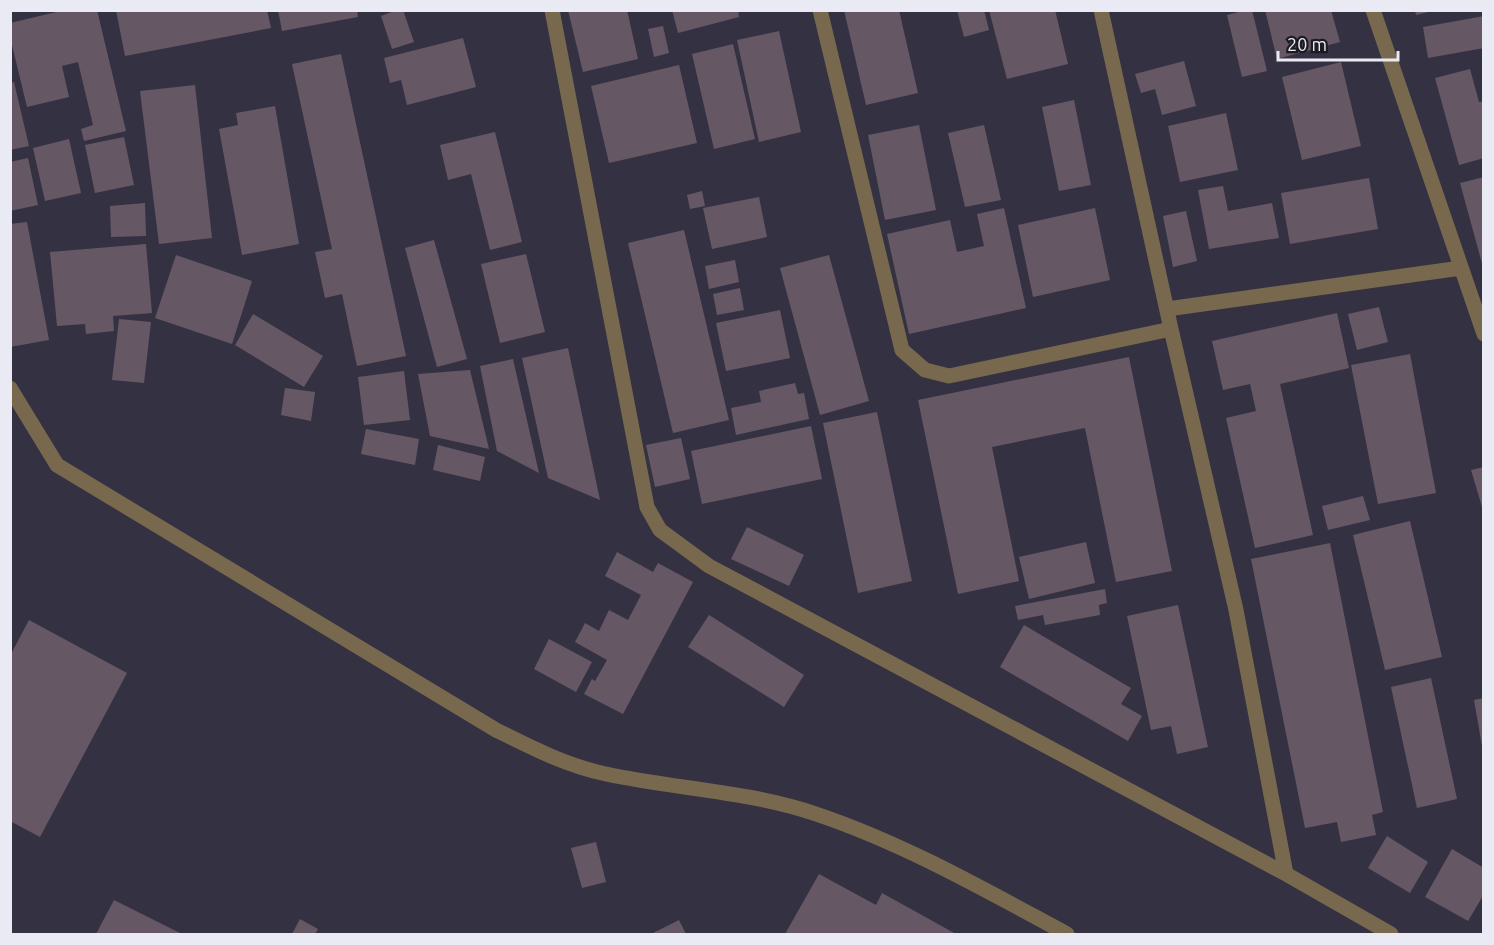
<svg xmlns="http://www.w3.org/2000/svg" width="1494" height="945" font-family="Ubuntu,sans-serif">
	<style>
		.building { fill: #665765 }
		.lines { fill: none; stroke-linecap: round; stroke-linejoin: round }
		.minor { stroke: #78694e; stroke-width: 15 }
	</style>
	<rect width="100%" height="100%" fill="#343242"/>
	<path class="building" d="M 65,10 L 97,10 L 126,131 L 84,141 L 81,129 L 93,125 L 78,62 L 62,66 L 69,97 L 27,107 L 10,37 L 10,23 Z
		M 116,10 L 267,10 L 271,28 L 125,56 Z
		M 278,10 L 357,10 L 358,17 L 282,31 Z
		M 397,10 L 403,10 L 414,42 L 392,49 L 381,16 Z
		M 568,10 L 627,10 L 638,59 L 583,72 Z
		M 672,10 L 738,10 L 739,17 L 678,33 Z
		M 844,10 L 899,10 L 918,93 L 866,105 Z
		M 957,10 L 984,10 L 989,30 L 964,37 Z
		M 989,10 L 1055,10 L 1068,64 L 1007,79 Z
		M 1246,10 L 1252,10 L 1267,71 L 1242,77 L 1227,15 Z
		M 1265,10 L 1331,10 L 1340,42 L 1277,59 Z
		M 1415,10 L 1433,10 L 1433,11 L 1416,15 Z
		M 1484,16 L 1484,48 L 1428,58 L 1423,27 Z
		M 663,26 L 669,53 L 654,57 L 648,29 Z
		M 779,31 L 801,132 L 759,142 L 737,40 Z
		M 463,38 L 476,87 L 407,105 L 401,80 L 390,83 L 384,58 Z
		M 733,44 L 755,139 L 714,149 L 692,54 Z
		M 341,54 L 406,356 L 357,366 L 342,294 L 325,298 L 315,252 L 332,249 L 292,64 Z
		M 1184,61 L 1196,106 L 1162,115 L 1155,89 L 1141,93 L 1135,74 Z
		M 1341,62 L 1361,146 L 1302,160 L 1282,77 Z
		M 679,65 L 697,143 L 609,163 L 591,86 Z
		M 1470,69 L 1479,102 L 1484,101 L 1484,158 L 1459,165 L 1435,78 Z
		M 14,82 L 29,146 L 10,150 L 10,83 Z
		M 195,85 L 212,238 L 159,244 L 140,91 Z
		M 1074,100 L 1091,185 L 1059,191 L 1042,107 Z
		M 275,106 L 299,244 L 242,255 L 219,129 L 238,125 L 236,113 Z
		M 1226,113 L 1238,170 L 1180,182 L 1168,126 Z
		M 919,125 L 936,210 L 885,220 L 868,135 Z
		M 984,125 L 1001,200 L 965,207 L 948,133 Z
		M 495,132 L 522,242 L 490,250 L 471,174 L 448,180 L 440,145 Z
		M 124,137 L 134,185 L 95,193 L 85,145 Z
		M 69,139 L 81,193 L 45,201 L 33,148 Z
		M 28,158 L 38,205 L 10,211 L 10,162 Z
		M 1484,177 L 1484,267 L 1483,267 L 1460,183 Z
		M 1369,178 L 1378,229 L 1290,244 L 1281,193 Z
		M 1223,186 L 1228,211 L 1272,203 L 1279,238 L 1209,249 L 1198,190 Z
		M 702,191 L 705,206 L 690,209 L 687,195 Z
		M 759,197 L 767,237 L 712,249 L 703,208 Z
		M 145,203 L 146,236 L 111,237 L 110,206 Z
		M 1004,208 L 1026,308 L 909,334 L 887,234 L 950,220 L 957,252 L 984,246 L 977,214 Z
		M 1095,208 L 1110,280 L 1033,297 L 1018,225 Z
		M 1186,211 L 1197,261 L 1173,267 L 1163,216 Z
		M 27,222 L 49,340 L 10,347 L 10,224 Z
		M 684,230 L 729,420 L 673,433 L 628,243 Z
		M 434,240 L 467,359 L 437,367 L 405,248 Z
		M 146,244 L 152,313 L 113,316 L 114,331 L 86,334 L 85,324 L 57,326 L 50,252 Z
		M 526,254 L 545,332 L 500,343 L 481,264 Z
		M 176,255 L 252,281 L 232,344 L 155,318 Z
		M 829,255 L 869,401 L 820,415 L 780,268 Z
		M 735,260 L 739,282 L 709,289 L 705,266 Z
		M 740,288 L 744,310 L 717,315 L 713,294 Z
		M 1379,307 L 1388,342 L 1357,350 L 1348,314 Z
		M 780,310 L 790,358 L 726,371 L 716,323 Z
		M 1337,313 L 1349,368 L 1280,384 L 1313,535 L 1255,548 L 1226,418 L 1256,411 L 1250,384 L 1223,390 L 1212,341 Z
		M 253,314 L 323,356 L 304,387 L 235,345 Z
		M 119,319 L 151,322 L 144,383 L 112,380 Z
		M 568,348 L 600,500 L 548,478 L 522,358 Z
		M 1410,354 L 1436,493 L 1378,504 L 1351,365 Z
		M 1129,357 L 1172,571 L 1116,582 L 1085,428 L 992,447 L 1019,581 L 958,594 L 918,400 Z
		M 513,359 L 539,473 L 497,451 L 480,366 Z
		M 470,370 L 489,449 L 430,436 L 418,374 Z
		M 404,371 L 410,420 L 364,425 L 358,377 Z
		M 795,383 L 798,394 L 804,393 L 809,419 L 736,435 L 731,408 L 761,402 L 759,391 Z
		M 285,388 L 315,392 L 311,421 L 281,415 Z
		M 877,412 L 912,581 L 858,593 L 823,423 Z
		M 811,426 L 822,479 L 702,504 L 691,451 Z
		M 366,429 L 419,439 L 415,465 L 361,454 Z
		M 681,438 L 690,479 L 655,487 L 646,445 Z
		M 438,445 L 485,457 L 480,481 L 433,470 Z
		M 1484,467 L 1484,506 L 1482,507 L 1471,470 Z
		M 1363,496 L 1370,520 L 1328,530 L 1322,506 Z
		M 1410,521 L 1442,657 L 1385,670 L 1353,535 Z
		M 747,527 L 804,555 L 789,586 L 731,559 Z
		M 1086,542 L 1095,583 L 1029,599 L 1019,557 Z
		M 1330,543 L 1383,812 L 1372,815 L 1376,835 L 1341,842 L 1337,822 L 1305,828 L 1251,559 Z
		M 617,552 L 653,572 L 658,563 L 693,582 L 623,714 L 584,694 L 592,679 L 595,681 L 607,660 L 575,642 L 585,623 L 599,631 L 609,610 L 628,620 L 641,595 L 605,576 Z
		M 1105,589 L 1107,603 L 1099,605 L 1100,615 L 1045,625 L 1043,615 L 1018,620 L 1015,606 Z
		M 1178,605 L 1208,747 L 1177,754 L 1171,726 L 1151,730 L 1127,616 Z
		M 709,615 L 804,675 L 784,707 L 688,647 Z
		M 29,620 L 127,673 L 40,837 L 10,821 L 10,656 Z
		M 1024,625 L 1131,688 L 1121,704 L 1142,716 L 1128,741 L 1000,667 Z
		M 549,639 L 592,662 L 576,692 L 534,669 Z
		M 1431,678 L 1457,799 L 1417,808 L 1391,687 Z
		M 1484,698 L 1484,746 L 1482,746 L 1474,700 Z
		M 1387,836 L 1428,862 L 1410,893 L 1368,868 Z
		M 596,842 L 606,882 L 582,888 L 571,848 Z
		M 1452,849 L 1484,868 L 1484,894 L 1468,921 L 1425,897 Z
		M 819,874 L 876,905 L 882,893 L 956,934 L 785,934 Z
		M 114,900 L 182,934 L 96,934 Z
		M 300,919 L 318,929 L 315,934 L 292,934 Z
		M 679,920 L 686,934 L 651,934 Z"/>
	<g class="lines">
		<path class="minor" d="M 552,10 L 647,507 L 660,530 L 709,566 L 1286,874 L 1391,934
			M 820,10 L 902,350 L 925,370 L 949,376 L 1171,329
			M 1101,10 L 1171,329 L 1236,610 L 1286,874
			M 1373,10 L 1484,334
			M 1167,309 L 1461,268
			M 10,388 L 57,465 L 496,730 C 532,748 567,766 606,774 C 676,789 748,791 816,814 C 905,844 985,890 1067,934"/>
	</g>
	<rect width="1494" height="945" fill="none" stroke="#eaeaf4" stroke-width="24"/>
	<path d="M1278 51v9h120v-9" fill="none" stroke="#eaeaf4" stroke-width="3"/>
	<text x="1287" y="51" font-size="18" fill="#eaeaf4" stroke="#1c1b22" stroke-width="4.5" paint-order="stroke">20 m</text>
</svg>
